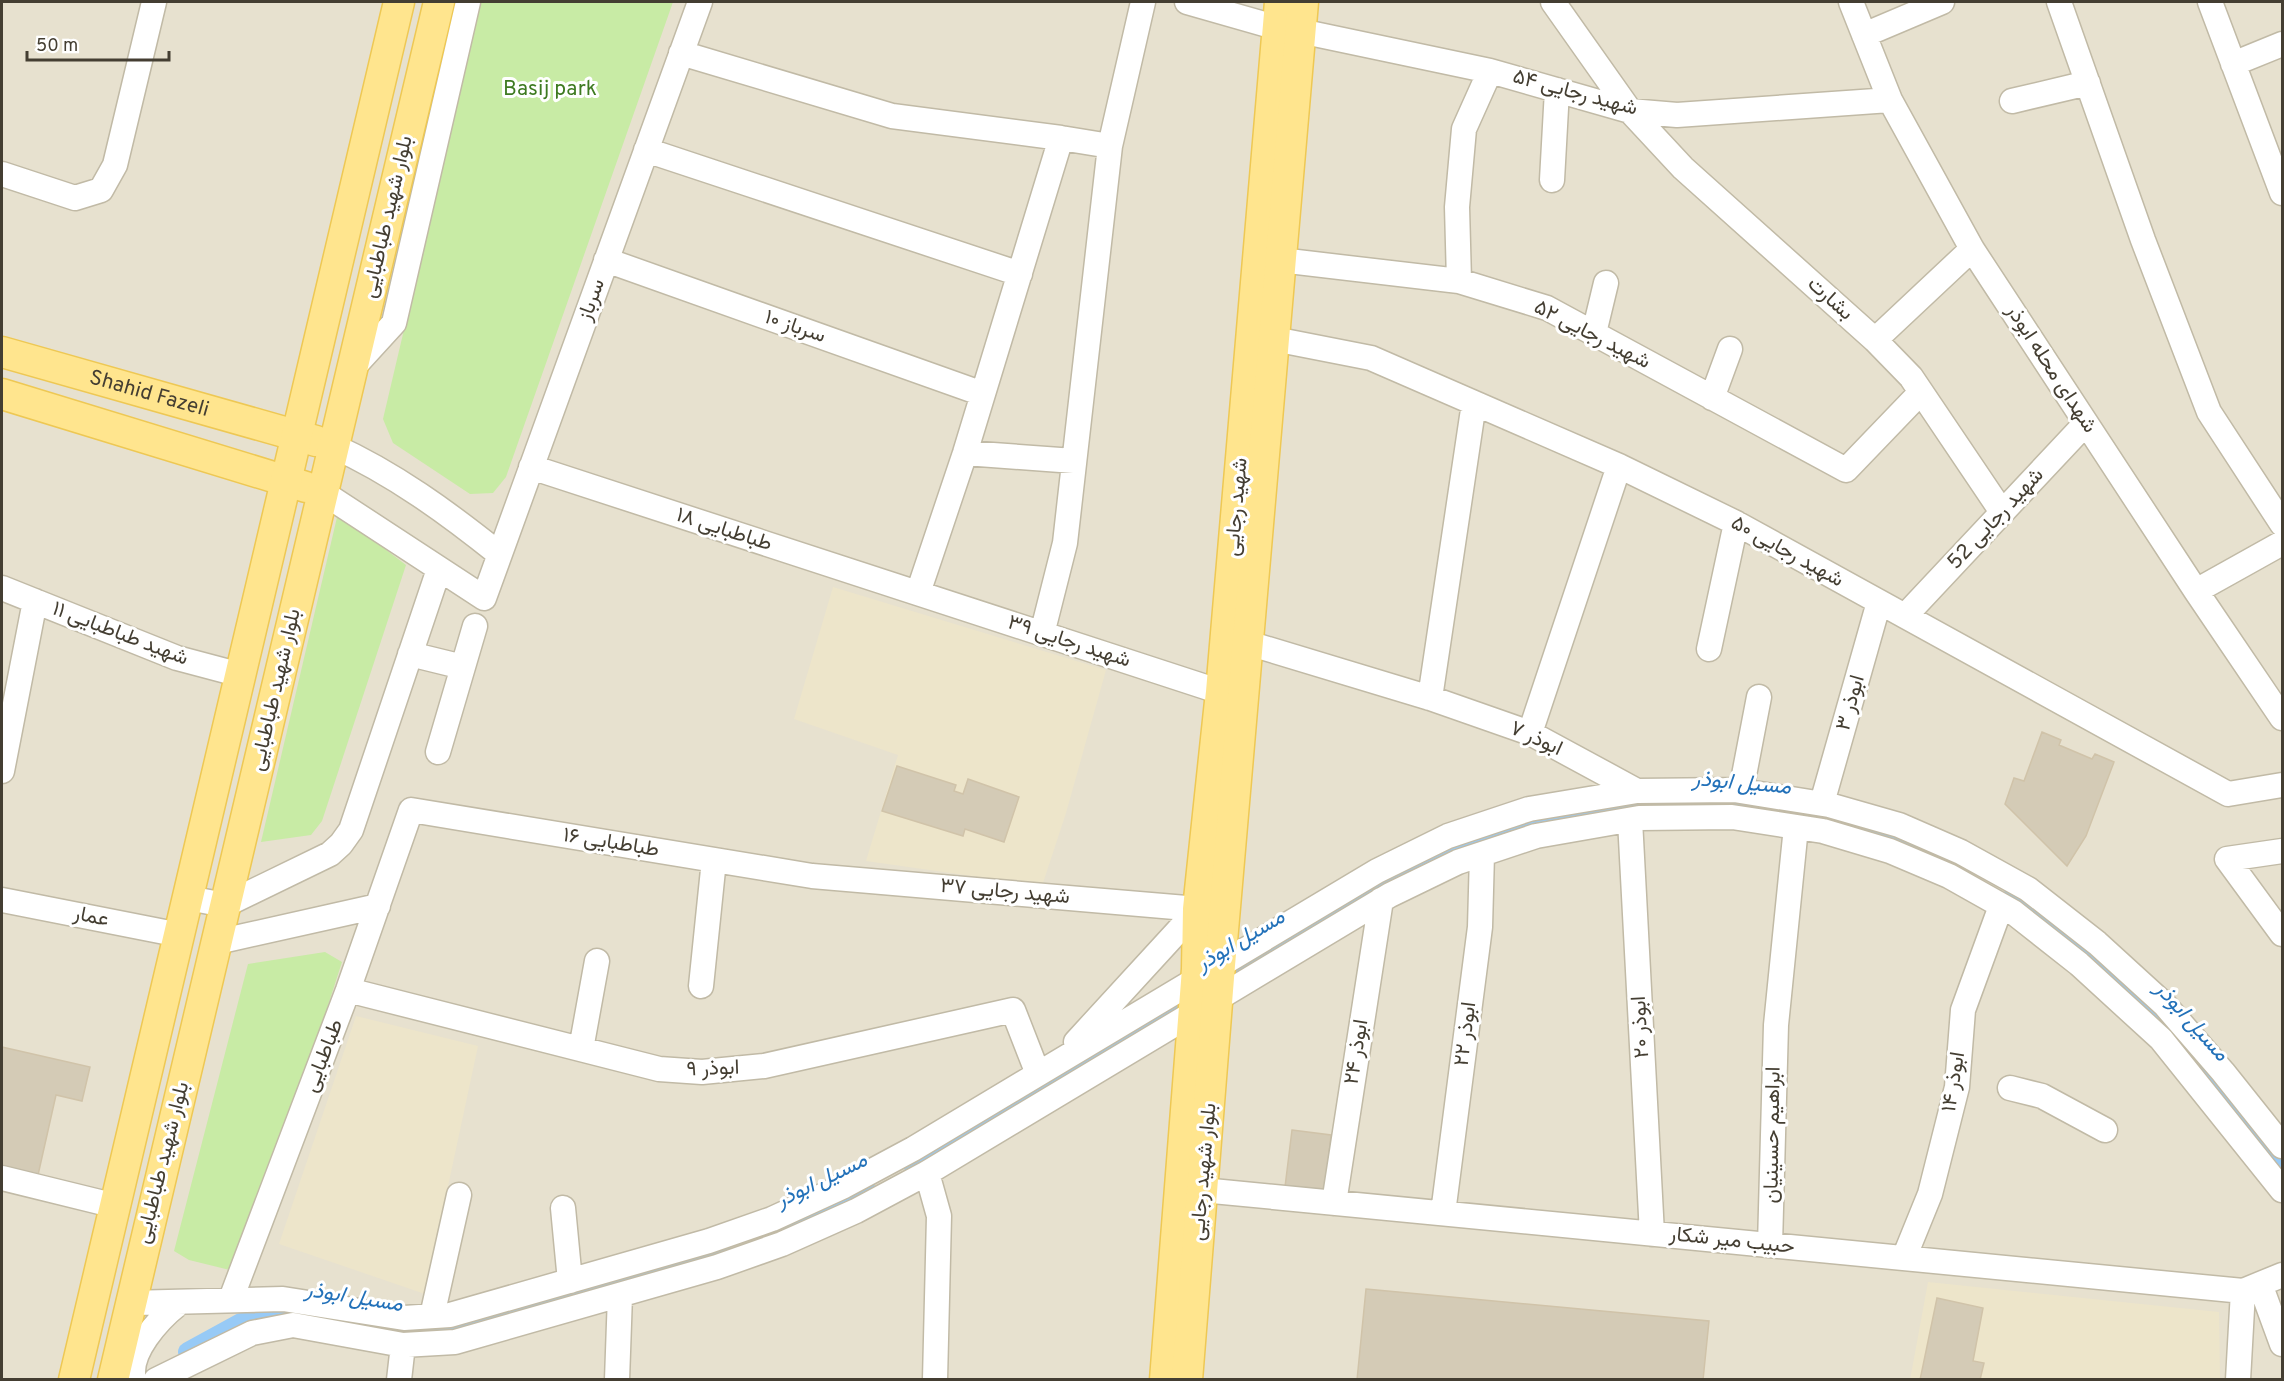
<svg xmlns="http://www.w3.org/2000/svg" width="2284" height="1381" font-family="Overpass,Vazirmatn,sans-serif">
	<style>
		.residential { fill: #e7e1cf }
		.education { fill: #ede5ca }
		.green { fill: #c8eba5 }
		.lines { fill: none; stroke-linecap: round; stroke-linejoin: round }
		.canal { stroke: #97caf6; stroke-width: 20 }
		.building { fill: #d4cbb6; stroke: #d0c3a9; stroke-width: 1.5 }
		.minor-casing { stroke: #c1baa6; stroke-width: 27 }
		.major-casing { stroke: #eec854; stroke-width: 33 }
		.minor { stroke: #fff; stroke-width: 24 }
		.major { stroke: #ffe58e; stroke-width: 30 }
		.labels { text-anchor: middle; dominant-baseline: central; stroke-width: 6; stroke-linejoin: round; paint-order: stroke }
		.park-label { font-size: 21px; fill: #3e7a21; stroke: #fff }
		.street-label { font-size: 21px; fill: #443e32; stroke: #fff }
		.water-label { font-size: 22px; font-style: italic; fill: #2271b9; stroke: #fff }
	</style>
	<rect width="100%" height="100%" fill="#f3eee1"/>
	<path class="residential" d="M 2,2 L 2282,2 L 2282,1379 L 2,1379 Z"/>
	<path class="education" d="M 833,587 L 1106,670 L 1066,813 L 1042,886 L 866,861 L 898,755 L 794,719 Z
		M 356,1016 L 478,1046 L 425,1294 L 279,1244 Z
		M 1928,1282 L 2219,1312 L 2220,1379 L 1910,1380 Z"/>
	<path class="green" d="M 481,2 L 673,2 L 506,477 L 493,493 L 470,494 L 393,443 L 383,419 Z
		M 338,513 L 406,565 L 322,821 L 311,835 L 261,842 Z
		M 325,952 L 342,962 L 242,1273 L 189,1260 L 174,1251 L 248,964 Z"/>
	<g class="lines">
		<path class="canal" d="M 2011,899 L 2032,912 L 2095,960 L 2161,1018 L 2282,1170
			M 912,1163 L 978,1126 L 1182,1002 L 1390,880 L 1457,847 L 1509,829 L 1573,816 L 1666,803 L 1726,802 L 1817,817 L 1886,837 L 1914,849
			M 766,1233 L 813,1216 L 865,1188
			M 188,1352 L 241,1323 L 296,1311 L 401,1332 L 514,1312 L 654,1272 L 721,1248"/>
	</g>
	<path class="building" d="M 2042,732 L 2061,740 L 2059,745 L 2092,759 L 2095,754 L 2114,762 L 2086,836 L 2067,866 L 2005,804 L 2014,778 L 2024,781 Z
		M 897,766 L 956,785 L 954,791 L 963,794 L 968,779 L 1019,797 L 1004,842 L 965,829 L 963,836 L 882,811 Z
		M 2,1047 L 90,1067 L 82,1101 L 56,1095 L 38,1175 L 2,1166 Z
		M 1292,1130 L 1331,1135 L 1325,1192 L 1285,1187 Z
		M 1366,1289 L 1709,1321 L 1703,1380 L 1357,1380 Z
		M 1937,1298 L 1983,1308 L 1973,1361 L 1984,1363 L 1980,1380 L 1920,1380 Z"/>
	<g class="lines">
		<g class="minor-casing">
			<path id="minor" d="M 1187,2 L 1278,28
				M 1553,2 L 1630,111 L 1683,168 L 1875,340 L 1911,377 L 2002,512
				M 1851,2 L 1890,100 L 1972,249 L 2196,591 L 2282,718
				M 2059,2 L 2143,240 L 2209,412 L 2282,524
				M 2210,2 L 2282,193
				M 1300,31 L 1490,71 L 1630,111 L 1677,115 L 1890,100
				M 1864,35 L 1942,2
				M 681,53 L 892,116 L 1061,138 L 1110,146
				M 2233,64 L 2282,44
				M 2012,101 L 2088,83
				M 646,150 L 1020,274
				M 2,174 L 75,198 L 101,190 L 115,165 L 154,2
				M 1552,180 L 1557,90
				M 606,260 L 983,394
				M 1280,260 L 1459,281 L 1547,308 L 1846,470 L 1921,392
				M 1459,281 L 1457,207 L 1464,129 L 1490,71
				M 1594,333 L 1606,283
				M 1274,339 L 1371,358 L 1619,466 L 1736,523 L 2228,794 L 2282,785
				M 1875,340 L 1972,249
				M 351,370 L 394,323 L 468,2
				M 1712,398 L 1730,349
				M 333,446 C 393,473 448,513 499,554
				M 965,453 L 1074,461
				M 531,467 L 1221,692
				M 322,492 L 484,598 L 700,2
				M 2,588 L 177,658 L 241,675
				M 2196,591 L 2282,543
				M 918,593 L 965,453 L 1061,138
				M 1905,616 L 2086,423
				M 1042,634 L 1065,543 L 1110,146 L 1143,2
				M 1248,643 L 1430,698 L 1530,733 L 1637,791
				M 1709,649 L 1736,523
				M 410,654 L 463,667
				M 1430,698 L 1474,403
				M 1530,733 L 1619,466
				M 438,752 L 475,626
				M 2,771 L 35,601
				M 1741,791 L 1759,697
				M 1822,803 L 1879,602
				M 1630,820 L 1652,1234
				M 2282,851 L 2227,859 L 2282,934
				M 188,898 L 225,905 L 330,854 L 341,844 L 351,830 L 439,569
				M 2,900 L 180,935
				M 217,942 L 378,906
				M 701,986 L 714,860
				M 348,990 L 659,1069 L 702,1072 L 764,1066 L 1013,1010 L 1038,1074
				M 1076,1042 L 1198,909
				M 581,1049 L 597,961
				M 2010,1088 L 2042,1096 L 2105,1130
				M 927,1173 L 939,1216 L 935,1380
				M 2,1178 L 116,1206
				M 1202,1190 L 2243,1291 L 2282,1275
				M 1334,1203 L 1381,900
				M 563,1208 L 570,1281
				M 1443,1213 L 1480,927 L 1482,854
				M 1770,1245 L 1776,1025 L 1796,827
				M 1904,1258 L 1930,1194 L 1957,1087 L 1963,1010 L 2001,906
				M 2260,1284 L 2282,1344
				M 231,1299 L 348,990 L 411,810 L 812,876 L 1198,909
				M 129,1303 L 283,1299 L 404,1318 L 450,1315 L 709,1241 L 772,1219 L 844,1186 L 913,1149 L 1377,871 L 1448,836 L 1529,809 L 1637,791 L 1734,790 L 1829,805 L 1899,825 L 1961,852 L 2028,889 L 2097,943 L 2165,1005 L 2223,1072 L 2282,1146
				M 432,1316 L 459,1195
				M 134,1380 C 127,1353 159,1319 178,1304
				M 156,1380 L 252,1333 L 293,1325 L 403,1345 L 455,1342 L 717,1267 L 782,1244 L 856,1211 L 927,1173 L 1390,895 L 1458,862 L 1536,836 L 1639,818 L 1732,817 L 1823,831 L 1890,851 L 1949,876 L 2013,912 L 2079,964 L 2161,1039 L 2282,1190
				M 399,1380 L 403,1345
				M 617,1380 L 620,1295
				M 2238,1380 L 2243,1291"/>
		</g>
		<g class="major-casing">
			<g id="major">
				<path id="s1" d="M 2,352 L 316,441"/>
				<path d="M 2,394 L 306,487"/>
				<path d="M 74,1380 L 399,2"/>
				<path d="M 113,1380 L 439,2"/>
				<path d="M 1165,1380 L 1197,969 L 1198,909 L 1221,692 L 1280,2"/>
				<path d="M 1187,1380 L 1220,965 L 1303,2"/>
			</g>
		</g>
		<use href="#minor" class="minor"/>
		<use href="#major" class="major"/>
	</g>
	<g class="labels">
		<g class="park-label">
			<text x="550" y="89">Basij park</text>
		</g>
		<g class="street-label">
			<text transform="translate(1575 93) rotate(15)">شهید رجایی ۵۴</text>
			<text transform="translate(388 217) rotate(-77)">بلوار شهید طباطبایی</text>
			<text transform="translate(1830 299) rotate(42)">بشارت</text>
			<text transform="translate(592 300) rotate(-70)">سرباز</text>
			<text transform="translate(795 327) rotate(19)">سرباز ۱۰</text>
			<text transform="translate(1592 335) rotate(27)">شهید رجایی ۵۲</text>
			<text transform="translate(2051 369) rotate(57)">شهدای محله ابوذر</text>
			<text stroke="none"><textPath href="#s1" startOffset="153">Shahid Fazeli</textPath></text>
			<text transform="translate(1237 507) rotate(-85)">شهید رجایی</text>
			<text transform="translate(1996 519) rotate(-47)">شهید رجایی 52</text>
			<text transform="translate(724 530) rotate(18)">طباطبایی ۱۸</text>
			<text transform="translate(1787 552) rotate(29)">شهید رجایی ۵۰</text>
			<text transform="translate(120 634) rotate(21)">شهید طباطبایی ۱۱</text>
			<text transform="translate(1069 642) rotate(18)">شهید رجایی ۳۹</text>
			<text transform="translate(276 690) rotate(-77)">بلوار شهید طباطبایی</text>
			<text transform="translate(1851 703) rotate(-74)">ابوذر ۳</text>
			<text transform="translate(1536 739) rotate(25)">ابوذر ۷</text>
			<text transform="translate(611 843) rotate(9)">طباطبایی ۱۶</text>
			<text transform="translate(1005 892) rotate(5)">شهید رجایی ۳۷</text>
			<text transform="translate(91 917) rotate(11)">عمار</text>
			<text transform="translate(1641 1027) rotate(-93)">ابوذر ۲۰</text>
			<text transform="translate(1466 1034) rotate(-83)">ابوذر ۲۲</text>
			<text transform="translate(1357 1052) rotate(-81)">ابوذر ۲۴</text>
			<text transform="translate(324 1056) rotate(-69)">طباطبایی</text>
			<text transform="translate(713 1069) rotate(-2)">ابوذر ۹</text>
			<text transform="translate(1954 1082) rotate(-81)">ابوذر ۱۴</text>
			<text transform="translate(1773 1135) rotate(-89)">ابراهیم حسینیان</text>
			<text transform="translate(163 1163) rotate(-76)">بلوار شهید طباطبایی</text>
			<text transform="translate(1204 1172) rotate(-85)">بلوار شهید رجایی</text>
			<text transform="translate(1732 1241) rotate(6)">حبیب میر شکار</text>
		</g>
		<g class="water-label">
			<text transform="translate(1742 784) rotate(5)">مسیل ابوذر</text>
			<text transform="translate(1241 941) rotate(-31)">مسیل ابوذر</text>
			<text transform="translate(2191 1022) rotate(48)">مسیل ابوذر</text>
			<text transform="translate(822 1181) rotate(-26)">مسیل ابوذر</text>
			<text transform="translate(354 1298) rotate(9)">مسیل ابوذر</text>
		</g>
	</g>
	<rect width="2284" height="1381" fill="none" stroke="#443e32" stroke-width="6"/>
	<path d="M27 51v9h142v-9" fill="none" stroke="#443e32" stroke-width="3"/>
	<text x="36" y="51" font-size="18" fill="#443e32" stroke="#ffffff" stroke-width="4.5" paint-order="stroke">50 m</text>
</svg>
